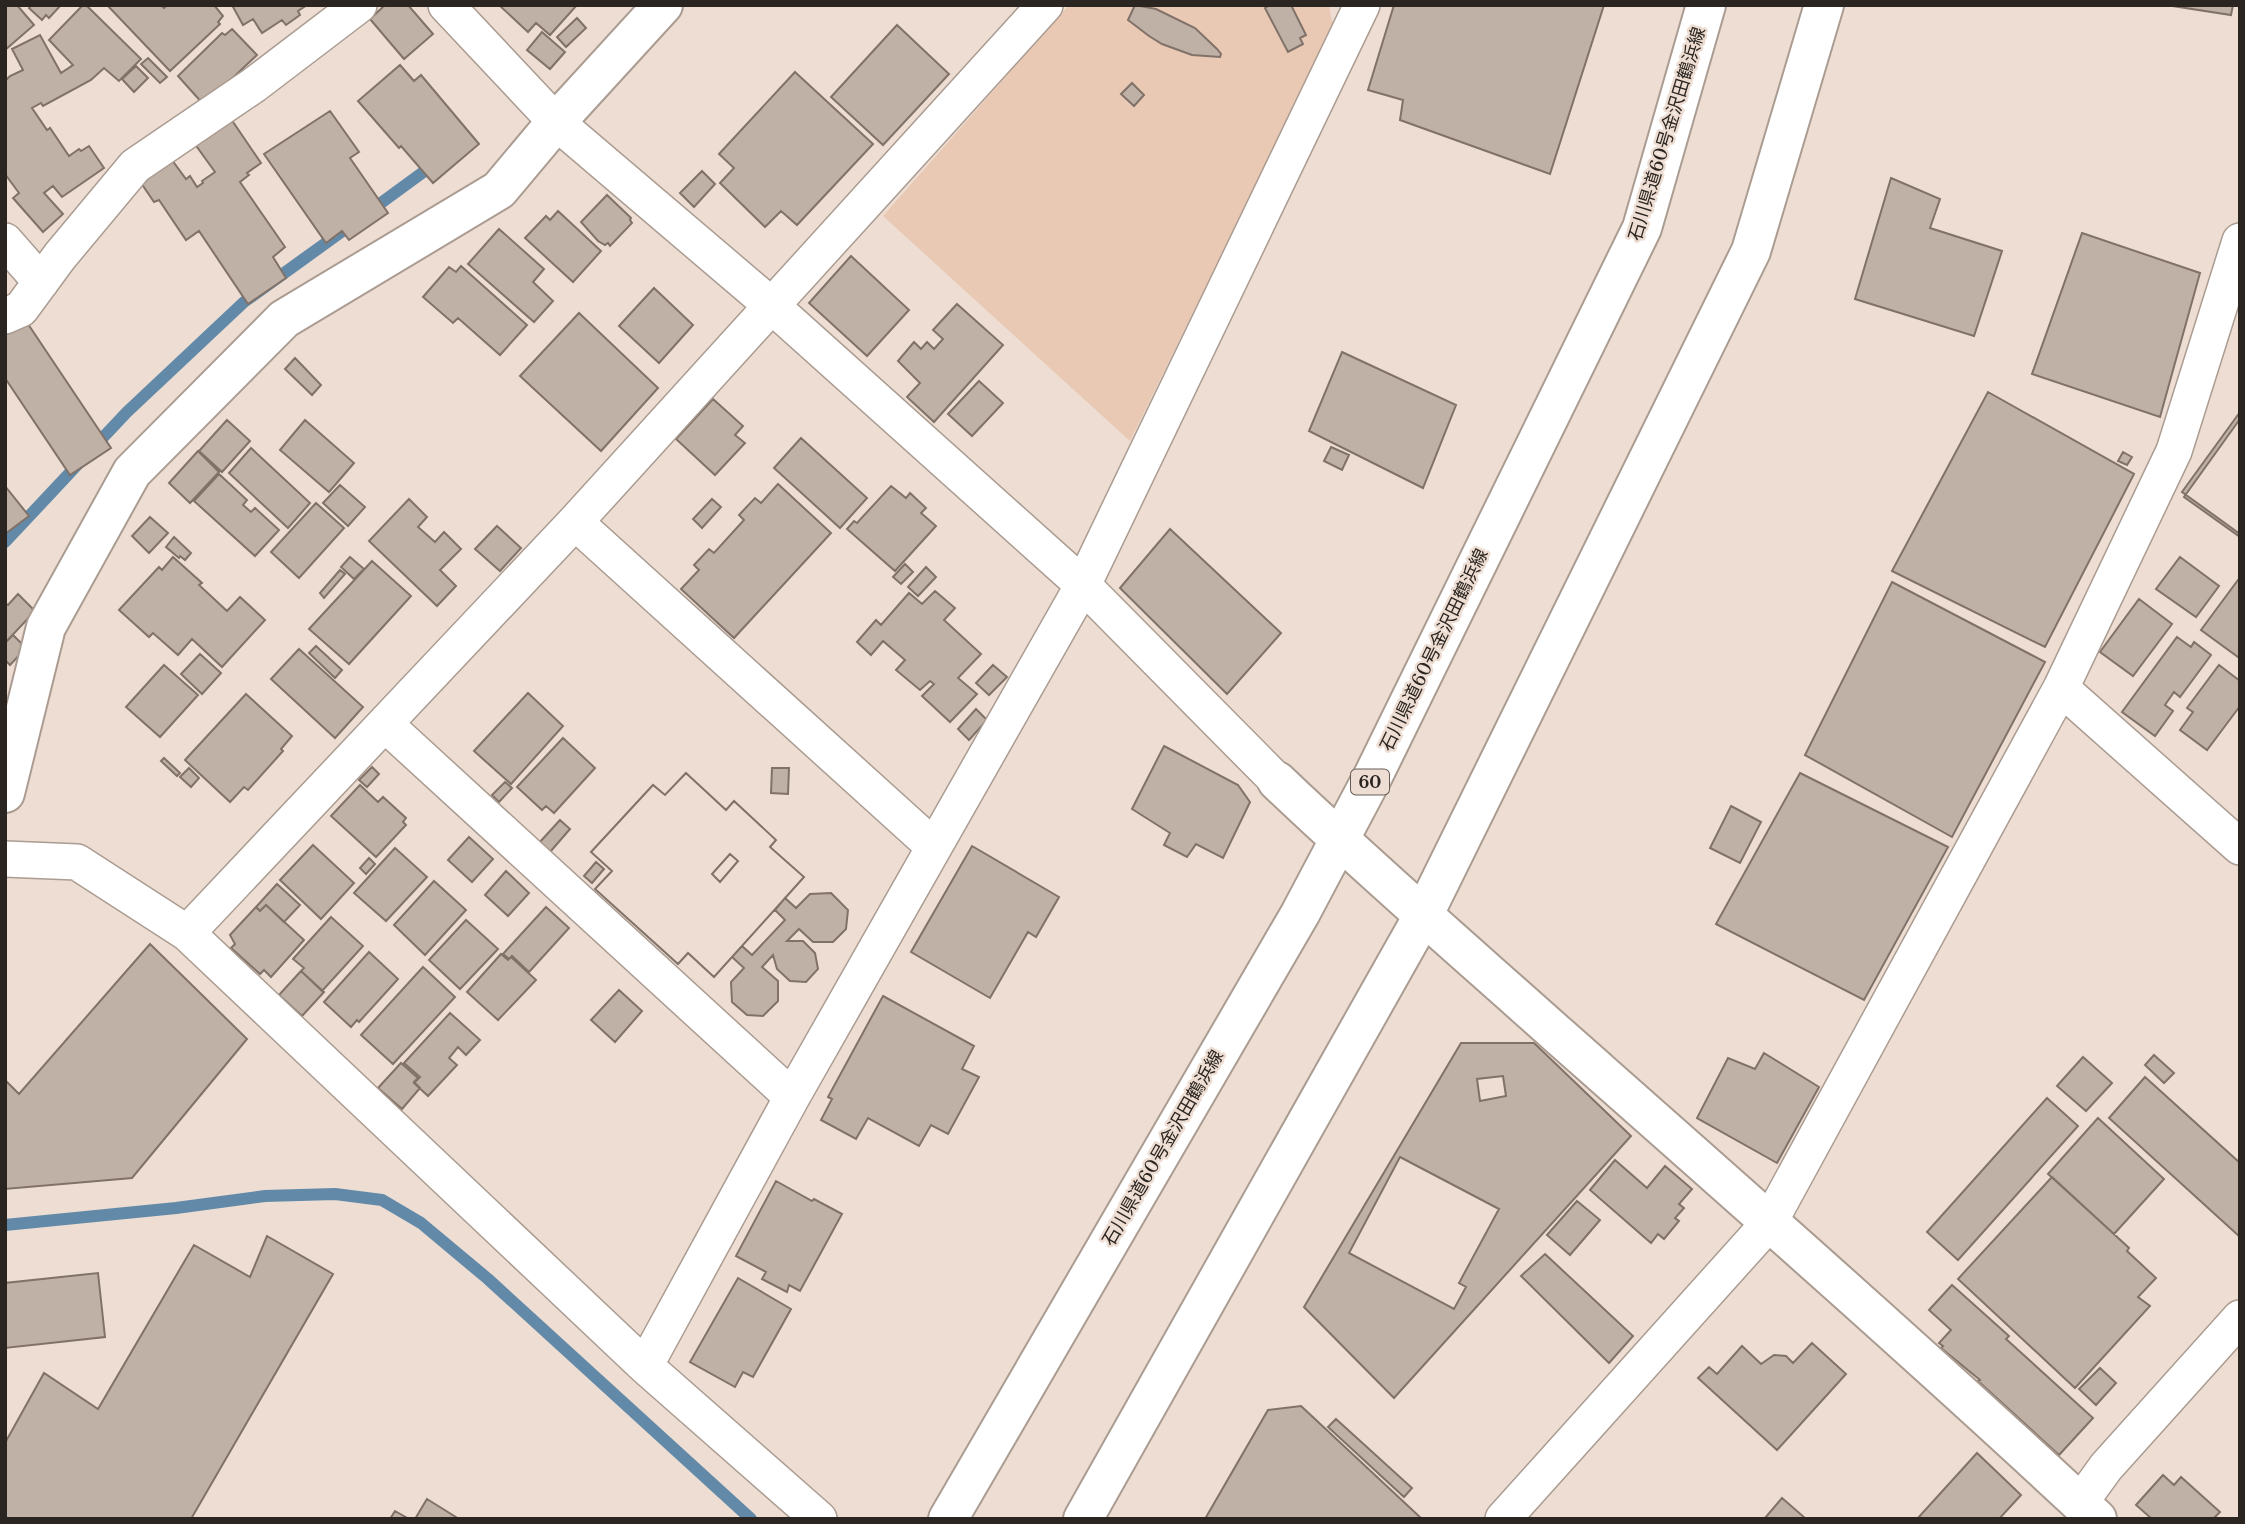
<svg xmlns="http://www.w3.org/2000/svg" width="2245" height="1524" font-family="'Libre Baskerville','Noto Sans JP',serif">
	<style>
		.green { fill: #e9c9b4 }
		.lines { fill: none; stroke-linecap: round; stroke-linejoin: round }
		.stream { stroke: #628aa8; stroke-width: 12 }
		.building { fill: #c0b1a6; stroke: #817269; stroke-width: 2; fill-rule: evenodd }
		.street-casing { stroke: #ab9c92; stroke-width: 38 }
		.secondary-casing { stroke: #ab9c92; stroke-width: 42 }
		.primary-casing { stroke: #ab9c92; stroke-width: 42 }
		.street { stroke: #fff; stroke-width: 35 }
		.secondary { stroke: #fff; stroke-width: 38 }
		.primary { stroke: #fff; stroke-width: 38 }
		.labels { text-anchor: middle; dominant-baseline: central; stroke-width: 5; stroke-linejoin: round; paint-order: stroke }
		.shield { fill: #edddd2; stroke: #655c56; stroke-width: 2 }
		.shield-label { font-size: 16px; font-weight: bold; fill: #2b2521 }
		.street-label { font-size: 18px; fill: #2b2521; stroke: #edddd2 }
	</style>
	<rect width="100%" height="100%" fill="#edddd2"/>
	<path class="green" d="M 1069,5 L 1329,5 L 1333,27 L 1130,441 L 883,216 Z"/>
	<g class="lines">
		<path class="stream" d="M 370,211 L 437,162
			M 94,447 L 127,412 L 244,302 L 355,222
			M 5,542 L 79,463
			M 5,1225 L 176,1208 L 265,1196 L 335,1194 L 382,1200 L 421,1223 L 488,1279 L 751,1519"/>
	</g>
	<path class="building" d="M 5,5 L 17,5 L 34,25 L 5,50 Z
		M 31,5 L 61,5 L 49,18 L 46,15 L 42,20 L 29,8 Z
		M 83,5 L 86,5 L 141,59 L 119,81 L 104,68 L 91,80 L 43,106 L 41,103 L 32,108 L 47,130 L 50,128 L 69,156 L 79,149 L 81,151 L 89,146 L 104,168 L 62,197 L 53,186 L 44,193 L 63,214 L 43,232 L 13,198 L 19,193 L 5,174 L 5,81 L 10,76 L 23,70 L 12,49 L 40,35 L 61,73 L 73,65 L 49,40 Z
		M 107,5 L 161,5 L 164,8 L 167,5 L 214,5 L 223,16 L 218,22 L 220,24 L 170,71 Z
		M 232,5 L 307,5 L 298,11 L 300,15 L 286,25 L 282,20 L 262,33 L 253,19 L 243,25 Z
		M 385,5 L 408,5 L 433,34 L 404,59 L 370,19 Z
		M 499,5 L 577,5 L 550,35 L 536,23 L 528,32 Z
		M 1135,5 L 1156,9 L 1195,28 L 1217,49 L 1221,54 L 1220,57 L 1192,55 L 1162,44 L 1149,36 L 1128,20 Z
		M 1270,5 L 1291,5 L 1306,35 L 1300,38 L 1303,44 L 1288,52 L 1265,8 Z
		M 1394,5 L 1604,5 L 1550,174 L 1400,120 L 1403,100 L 1368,90 Z
		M 2166,5 L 2233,5 L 2231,15 Z
		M 577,18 L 586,28 L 566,47 L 557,37 Z
		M 897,25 L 949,74 L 883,145 L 831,97 Z
		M 232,29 L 257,55 L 204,105 L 178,76 L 222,33 L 225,35 Z
		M 542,32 L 565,52 L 550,69 L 527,50 Z
		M 148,58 L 167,77 L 160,83 L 141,64 Z
		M 400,65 L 414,81 L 421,75 L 479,144 L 433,183 L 401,146 L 399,148 L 358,101 Z
		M 136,66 L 148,78 L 134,92 L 122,79 Z
		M 795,72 L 873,144 L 797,225 L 781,211 L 765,227 L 720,183 L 734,168 L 719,154 Z
		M 1132,83 L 1144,95 L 1134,106 L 1121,94 Z
		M 330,111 L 359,152 L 350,158 L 388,213 L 349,240 L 342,231 L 326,243 L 264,154 Z
		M 229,116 L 261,163 L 247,173 L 249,175 L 240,182 L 285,247 L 273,257 L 286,278 L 248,304 L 199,231 L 186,240 L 159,200 L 154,202 L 137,177 L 169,156 L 186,179 L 190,176 L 197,187 L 203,183 L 202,181 L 215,172 L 192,140 Z
		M 702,171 L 715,184 L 694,207 L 680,193 Z
		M 1891,178 L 1940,199 L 1930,228 L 2002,251 L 1974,336 L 1855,299 Z
		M 607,195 L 631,218 L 630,220 L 632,223 L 610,246 L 608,243 L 605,245 L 598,241 L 581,222 Z
		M 558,211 L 601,251 L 573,282 L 525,238 L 546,216 L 550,220 Z
		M 499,229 L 544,269 L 533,282 L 553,301 L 534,322 L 468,264 Z
		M 2082,233 L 2200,273 L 2160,417 L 2032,374 Z
		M 851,256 L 909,310 L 867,356 L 809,303 Z
		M 461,266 L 527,325 L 500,355 L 458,318 L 453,323 L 423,297 L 449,267 L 456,272 Z
		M 654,288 L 693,325 L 659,363 L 619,326 Z
		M 957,304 L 1003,345 L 934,422 L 907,397 L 920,383 L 898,361 L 914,342 L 921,349 L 927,342 L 934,349 L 943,339 L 933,330 Z
		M 579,313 L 658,388 L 601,451 L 520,376 Z
		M 26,321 L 111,448 L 70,475 L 5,378 L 5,335 Z
		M 1342,352 L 1456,405 L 1423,488 L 1309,431 Z
		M 295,358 L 321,385 L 312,395 L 285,369 Z
		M 979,381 L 1003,403 L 972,436 L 948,414 Z
		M 1988,392 L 2134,474 L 2045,647 L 1892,571 Z
		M 713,399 L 743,426 L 735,435 L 745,443 L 715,475 L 676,439 Z
		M 2240,412 L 2240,534 L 2182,492 Z
		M 2240,419 L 2240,537 L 2184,497 Z
		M 227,420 L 250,441 L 222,472 L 199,451 Z
		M 305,420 L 354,463 L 329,492 L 280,450 Z
		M 801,438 L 867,498 L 840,528 L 774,468 Z
		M 1331,447 L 1349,455 L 1342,470 L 1324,461 Z
		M 251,448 L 310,503 L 288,528 L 229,473 Z
		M 198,451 L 219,472 L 190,503 L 169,483 Z
		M 2123,452 L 2132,457 L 2127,465 L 2118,461 Z
		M 219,474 L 247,500 L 243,505 L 251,512 L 255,508 L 279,530 L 255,556 L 194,501 Z
		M 778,484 L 831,533 L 734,638 L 681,589 L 699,570 L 694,565 L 709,549 L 714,553 L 744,520 L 739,515 L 755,498 L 761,503 Z
		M 340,485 L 365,507 L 348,526 L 323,503 Z
		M 5,486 L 29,516 L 5,534 Z
		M 891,486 L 906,498 L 910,493 L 926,508 L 921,513 L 936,526 L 895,571 L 847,529 L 854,521 L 857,523 Z
		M 409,499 L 427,517 L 418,527 L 435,542 L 444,532 L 461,549 L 440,570 L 456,586 L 437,606 L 369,541 Z
		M 712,499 L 721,507 L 702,528 L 693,519 Z
		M 316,503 L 344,528 L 299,578 L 271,552 Z
		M 150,517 L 168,533 L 149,553 L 132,536 Z
		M 497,526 L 521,548 L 500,571 L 475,549 Z
		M 1170,529 L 1281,633 L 1227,694 L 1120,588 Z
		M 174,537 L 191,553 L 185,560 L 180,556 L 179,558 L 166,547 Z
		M 173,557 L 202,583 L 199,585 L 227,611 L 240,597 L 265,620 L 222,667 L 192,639 L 178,655 L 153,633 L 149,637 L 119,610 L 159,567 L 162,570 Z
		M 350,557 L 364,569 L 354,579 L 341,567 Z
		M 2180,557 L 2219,586 L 2196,617 L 2156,589 Z
		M 372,561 L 411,596 L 349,664 L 309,629 Z
		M 905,564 L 913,572 L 901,584 L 893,577 Z
		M 926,567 L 936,577 L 918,596 L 908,587 Z
		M 340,570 L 345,574 L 324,598 L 320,593 Z
		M 2238,580 L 2240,581 L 2240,654 L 2238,657 L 2201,630 Z
		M 1892,582 L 2045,662 L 1952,837 L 1805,755 Z
		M 935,591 L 955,608 L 944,620 L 981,654 L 958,678 L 977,694 L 950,722 L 922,696 L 934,684 L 930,681 L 920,690 L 896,670 L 905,660 L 883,641 L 871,655 L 857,642 L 876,620 L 881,625 L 909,593 L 922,604 Z
		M 18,594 L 35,611 L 5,643 L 5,603 L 8,605 Z
		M 2139,599 L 2172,624 L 2133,676 L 2100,652 Z
		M 13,635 L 26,648 L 10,665 L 5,660 L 5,643 Z
		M 2177,637 L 2191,647 L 2194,642 L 2211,655 L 2180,697 L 2174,692 L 2165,705 L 2173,711 L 2155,736 L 2122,712 Z
		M 316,646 L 342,670 L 335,678 L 309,653 Z
		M 299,649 L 363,707 L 335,738 L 271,679 Z
		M 200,654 L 221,673 L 202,694 L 181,674 Z
		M 164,665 L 198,695 L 160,737 L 126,707 Z
		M 993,665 L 1007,677 L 989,695 L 976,683 Z
		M 2219,665 L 2240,681 L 2240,706 L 2207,750 L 2180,730 L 2193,712 L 2187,708 Z
		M 528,693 L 563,726 L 511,784 L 474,751 Z
		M 246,694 L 292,736 L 281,749 L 283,751 L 248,790 L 244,787 L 230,802 L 185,760 Z
		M 976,709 L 987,720 L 969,740 L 958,729 Z
		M 563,738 L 595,768 L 554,813 L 546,806 L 542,810 L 517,787 Z
		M 1164,746 L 1238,785 L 1250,802 L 1223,858 L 1196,844 L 1187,857 L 1164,845 L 1170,833 L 1132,809 Z
		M 164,758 L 180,773 L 177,776 L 161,761 Z
		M 372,767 L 379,774 L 367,787 L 359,780 Z
		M 189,768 L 199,778 L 191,787 L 180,777 Z
		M 772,768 L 789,768 L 788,794 L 771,793 Z
		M 686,773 L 726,810 L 734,801 L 776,840 L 770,847 L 804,877 L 714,977 L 688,953 L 678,964 L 595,889 L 612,871 L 591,852 L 653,785 L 665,795 ZM 730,854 L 738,861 L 720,882 L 712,874 Z
		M 686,773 L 726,810 L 734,801 L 776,840 L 770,847 L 804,877 L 714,977 L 688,953 L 678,964 L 595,889 L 612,871 L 591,852 L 653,785 L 665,795 Z
		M 1800,773 L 1948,847 L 1864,1000 L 1716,924 Z
		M 505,782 L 512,788 L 499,802 L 492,795 Z
		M 360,785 L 378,802 L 383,797 L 406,818 L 403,822 L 406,825 L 376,857 L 331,816 Z
		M 1731,806 L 1761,822 L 1740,863 L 1710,848 Z
		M 560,820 L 570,829 L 550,852 L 539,843 Z
		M 469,837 L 493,859 L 472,882 L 448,860 Z
		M 313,845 L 354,883 L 321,919 L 280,880 Z
		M 972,846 L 1059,897 L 1036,937 L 1028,932 L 990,998 L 911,952 Z
		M 395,848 L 427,877 L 386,921 L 354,893 Z
		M 730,854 L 738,861 L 720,882 L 712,874 Z
		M 369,858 L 375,864 L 366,874 L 360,868 Z
		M 596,862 L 604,869 L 592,883 L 584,876 Z
		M 506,871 L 529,893 L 508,916 L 485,895 Z
		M 434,881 L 466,910 L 425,955 L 394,925 Z
		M 277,884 L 300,905 L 284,922 L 266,905 L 260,911 L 256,907 Z
		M 831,893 L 848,910 L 846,929 L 833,942 L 813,942 L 799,929 L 787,941 L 803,941 L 815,953 L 818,969 L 806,982 L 790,981 L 777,969 L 773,955 L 762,967 L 778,981 L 778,1001 L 763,1016 L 747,1015 L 732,1002 L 731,982 L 744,968 L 732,957 L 742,946 L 752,955 L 785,920 L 775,910 L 785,898 L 796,908 L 810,894 Z
		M 266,905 L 304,940 L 271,977 L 264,970 L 260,974 L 231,948 L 235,944 L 230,935 L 256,907 L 260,911 Z
		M 546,907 L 569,928 L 529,972 L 512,956 L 509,959 L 503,954 Z
		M 331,917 L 363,946 L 322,991 L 301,971 L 304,968 L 293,959 Z
		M 466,920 L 498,949 L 460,989 L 429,960 Z
		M 150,944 L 247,1039 L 132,1178 L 5,1189 L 5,1080 L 19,1094 Z
		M 369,952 L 398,979 L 359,1022 L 357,1020 L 351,1027 L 324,1002 Z
		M 501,954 L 508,960 L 511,957 L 536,980 L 498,1020 L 467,992 Z
		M 423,967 L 455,997 L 393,1064 L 361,1035 Z
		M 301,971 L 324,992 L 302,1016 L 279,995 Z
		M 619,990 L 642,1011 L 615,1042 L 591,1020 Z
		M 883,996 L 974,1046 L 962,1069 L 979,1077 L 948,1134 L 931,1125 L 919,1146 L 868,1118 L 856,1139 L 821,1120 L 832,1099 L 828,1097 Z
		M 450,1013 L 480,1040 L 466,1055 L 458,1047 L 449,1058 L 457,1065 L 428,1096 L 414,1083 L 420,1077 L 404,1063 Z
		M 1461,1043 L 1534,1043 L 1631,1136 L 1394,1398 L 1304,1307 Z
		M 1764,1053 L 1819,1087 L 1777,1163 L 1697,1118 L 1728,1058 L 1755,1069 Z
		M 2154,1055 L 2174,1073 L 2164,1083 L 2145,1065 Z
		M 2083,1057 L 2112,1083 L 2086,1111 L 2057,1086 Z
		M 401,1063 L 418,1078 L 414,1082 L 420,1088 L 402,1109 L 378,1088 Z
		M 1503,1076 L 1506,1096 L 1480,1101 L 1477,1079 Z
		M 2145,1077 L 2240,1163 L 2240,1237 L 2109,1118 Z
		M 2047,1098 L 2078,1126 L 1958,1260 L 1927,1232 Z
		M 2098,1118 L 2164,1179 L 2114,1234 L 2048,1174 Z
		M 1400,1157 L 1499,1209 L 1459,1283 L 1466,1287 L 1454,1309 L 1349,1253 Z
		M 1615,1160 L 1647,1188 L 1665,1166 L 1692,1189 L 1679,1204 L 1684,1208 L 1675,1218 L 1679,1221 L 1664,1239 L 1658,1234 L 1651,1243 L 1590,1190 Z
		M 2052,1177 L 2129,1248 L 2127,1251 L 2156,1278 L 2138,1297 L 2150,1306 L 2075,1388 L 1958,1279 Z
		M 776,1181 L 812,1201 L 814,1199 L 842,1214 L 800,1291 L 789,1285 L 787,1292 L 762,1279 L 766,1272 L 736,1256 Z
		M 1577,1201 L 1600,1220 L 1570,1255 L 1547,1235 Z
		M 267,1236 L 333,1274 L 191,1519 L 5,1519 L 5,1443 L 44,1373 L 98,1409 L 194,1245 L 250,1277 Z
		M 1545,1254 L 1633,1336 L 1609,1363 L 1521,1276 Z
		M 98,1273 L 105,1337 L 5,1348 L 5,1283 Z
		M 738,1278 L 791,1309 L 753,1377 L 743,1372 L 735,1387 L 690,1362 Z
		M 1952,1285 L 2009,1336 L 2006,1339 L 2093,1418 L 2059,1455 L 1978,1381 L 1980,1380 L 1941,1348 L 1943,1346 L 1939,1343 L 1951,1330 L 1929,1310 Z
		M 1812,1343 L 1846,1374 L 1777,1450 L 1698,1378 L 1709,1367 L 1717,1374 L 1742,1346 L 1761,1364 L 1774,1355 L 1786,1356 L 1793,1363 Z
		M 2100,1368 L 2116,1383 L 2096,1405 L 2079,1389 Z
		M 1301,1406 L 1422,1519 L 1205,1519 L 1268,1410 Z
		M 1336,1419 L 1412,1488 L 1404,1497 L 1328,1427 Z
		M 1977,1453 L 2021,1495 L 1999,1519 L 1917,1519 Z
		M 2163,1475 L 2174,1485 L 2181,1477 L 2220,1512 L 2213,1519 L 2152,1519 L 2136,1505 Z
		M 1782,1498 L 1805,1518 L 1766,1519 L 1765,1518 Z
		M 427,1499 L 459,1519 L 415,1519 Z
		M 395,1511 L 409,1519 L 390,1519 Z"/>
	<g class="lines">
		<g class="street-casing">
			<path id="street" d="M 446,5 L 556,122 L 772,306 L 1083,585 L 1277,781
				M 5,241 L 41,282
				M 5,316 L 21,309 L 60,256 L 135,166 L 254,85 L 359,5
				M 575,522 L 933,846
				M 2061,688 L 2240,847
				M 386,725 L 792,1097
				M 5,859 L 77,862 L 187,933 L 645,1366 L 792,1097 L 1083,585 L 1362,5
				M 187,933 L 575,522 L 1045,5
				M 645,1366 L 819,1519
				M 2080,1503 L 2106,1467 L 2240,1318
				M 1503,1519 L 1769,1223 L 2061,688 L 2174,451 L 2240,241"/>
		</g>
		<g class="secondary-casing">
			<path id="secondary" d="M 1277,781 C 1368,868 1463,950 1557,1034 C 1738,1194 1920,1354 2097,1519
				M 5,793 L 46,627 L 132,472 L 284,319 L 499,190 L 556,122 L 663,5"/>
		</g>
		<g class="primary-casing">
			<path id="primary" d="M 948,1519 L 1300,914 L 1373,776 L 1642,228 L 1706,5
				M 1083,1519 L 1423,916 L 1751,251 L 1824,5"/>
		</g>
		<use href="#street" class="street"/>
		<use href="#secondary" class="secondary"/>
		<use href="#primary" class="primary"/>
	</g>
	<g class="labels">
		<rect class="shield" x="1351" y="769.5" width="38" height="25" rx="5"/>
		<g class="shield-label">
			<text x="1370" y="782">60</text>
		</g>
		<g class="street-label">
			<text transform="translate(1667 134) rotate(-73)">石川県道60号金沢田鶴浜線</text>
			<text transform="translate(1434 650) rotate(-64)">石川県道60号金沢田鶴浜線</text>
			<text transform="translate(1163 1148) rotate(-60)">石川県道60号金沢田鶴浜線</text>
		</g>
	</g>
	<rect width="2245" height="1524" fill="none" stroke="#2b2521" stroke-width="14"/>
</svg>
